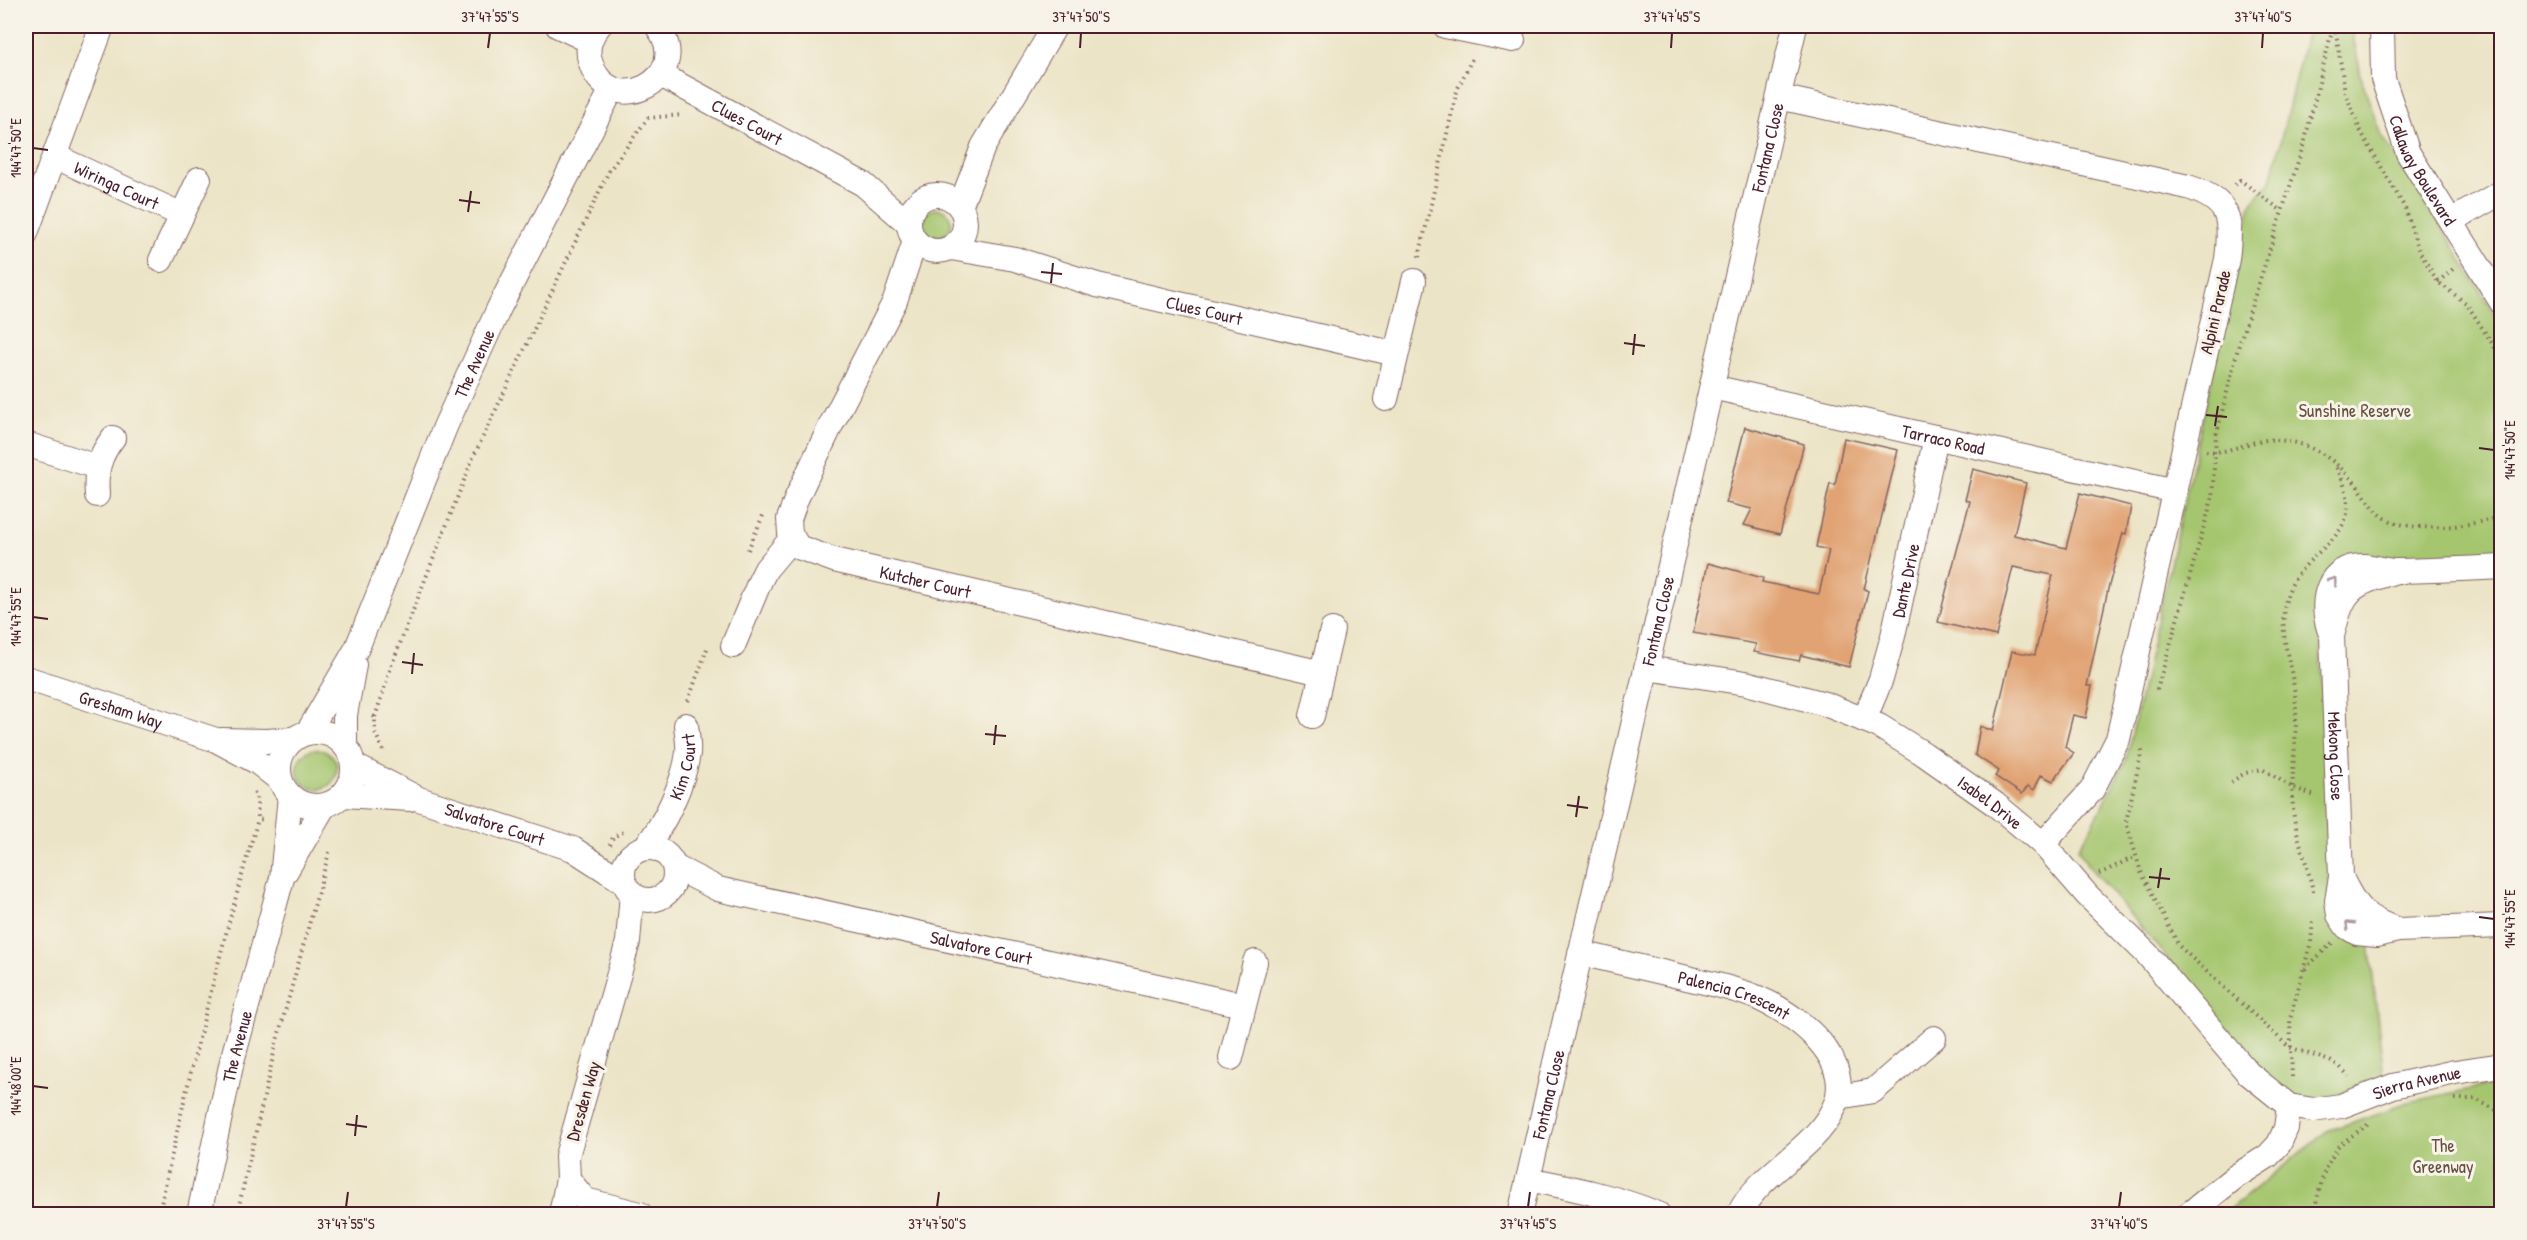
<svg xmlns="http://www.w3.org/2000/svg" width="2527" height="1240" font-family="'Patrick Hand',sans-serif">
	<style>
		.green { fill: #a5c66e; stroke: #78724c; stroke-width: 1.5 }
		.building { fill: #e1a373 }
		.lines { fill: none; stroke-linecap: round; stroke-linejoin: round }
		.minor-casing { stroke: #836461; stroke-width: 26 }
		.path { stroke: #836461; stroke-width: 4; stroke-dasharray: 1.5 4.5; stroke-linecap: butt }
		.minor { stroke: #fff; stroke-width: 24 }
		.oneway { stroke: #ae9aa0 }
		.ticks { fill: none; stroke: #4a1f2b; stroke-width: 2 }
		.labels { text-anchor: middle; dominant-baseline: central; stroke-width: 6; stroke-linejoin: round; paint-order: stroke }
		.street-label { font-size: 18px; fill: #4a1f2b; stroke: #f7f3e8 }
		.park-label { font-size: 18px; fill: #65513f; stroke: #f7f3e8 }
		.neatline { fill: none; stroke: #4a1f2b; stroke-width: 2 }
		.ticks-label { font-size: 15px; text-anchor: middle; fill: #4a1f2b }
	</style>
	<rect width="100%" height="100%" fill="#f7f3e8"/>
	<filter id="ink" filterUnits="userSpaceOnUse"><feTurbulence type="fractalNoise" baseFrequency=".0167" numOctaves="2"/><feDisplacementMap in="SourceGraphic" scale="12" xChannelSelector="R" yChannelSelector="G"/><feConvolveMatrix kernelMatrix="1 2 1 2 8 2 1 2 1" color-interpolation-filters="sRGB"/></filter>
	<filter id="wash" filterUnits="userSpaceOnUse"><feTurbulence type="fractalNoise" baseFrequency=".008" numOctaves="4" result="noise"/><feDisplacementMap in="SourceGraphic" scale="24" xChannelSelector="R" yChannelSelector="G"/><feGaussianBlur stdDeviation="1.35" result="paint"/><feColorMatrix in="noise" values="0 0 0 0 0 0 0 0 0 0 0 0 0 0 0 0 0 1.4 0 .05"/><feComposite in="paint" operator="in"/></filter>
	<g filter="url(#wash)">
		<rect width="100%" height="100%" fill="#ece4c6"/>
		<path class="green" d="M 2308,26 L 2351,26 L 2362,80 L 2381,136 L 2423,195 L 2502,327 L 2501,557 L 2367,559 L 2320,632 L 2330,907 L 2369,941 L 2384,1078 L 2345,1093 L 2303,1102 L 2271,1084 L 2240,1044 L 2087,864 L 2078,848 L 2088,834 L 2126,760 L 2251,204 L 2271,181 Z
			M923 223a14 14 0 1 1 28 0a14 14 0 1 1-28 0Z
			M297 769a20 20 0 1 1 40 0a20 20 0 1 1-40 0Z
			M 2501,1083 L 2501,1214 L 2224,1214 L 2327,1131 L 2413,1101 Z"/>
		<g id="blocks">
			<path class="building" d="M 1745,427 L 1804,444 L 1780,534 L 1744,525 L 1752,509 L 1726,503 Z
				M 1844,438 L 1898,450 L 1864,589 L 1868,591 L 1849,667 L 1801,655 L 1799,661 L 1754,652 L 1756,644 L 1693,633 L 1708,563 L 1763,578 L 1762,582 L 1819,594 L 1829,550 L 1816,547 L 1830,483 L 1835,485 Z
				M 1973,469 L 2026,483 L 2014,535 L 2066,548 L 2080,493 L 2131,506 L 2126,534 L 2123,533 L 2108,589 L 2087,686 L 2092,686 L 2086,718 L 2073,715 L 2065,747 L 2074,753 L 2053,781 L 2041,775 L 2034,790 L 2028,786 L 2022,794 L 1995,776 L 1999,771 L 1975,755 L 1980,726 L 1993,731 L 2012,651 L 2035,655 L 2053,575 L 2013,567 L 1996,636 L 1938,622 L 1970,501 L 1965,500 Z"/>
		</g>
	</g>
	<g filter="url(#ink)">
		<use href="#blocks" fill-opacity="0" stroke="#836461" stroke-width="1.5"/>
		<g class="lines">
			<g class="minor-casing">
				<g id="minor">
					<path d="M 558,26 L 590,41"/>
					<path d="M 599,26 C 591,34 586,48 590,60 C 607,124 698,79 657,26"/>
					<path d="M 1445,26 L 1513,40"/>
					<path id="s1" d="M 2382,26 L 2383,79 L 2408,153 L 2502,303"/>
					<path id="s2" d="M 661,75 L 863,184 L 909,224"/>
					<path d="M 1779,97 L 2188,187 C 2230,201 2232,217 2227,259 L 2118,739 L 2092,790 L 2043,844"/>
					<path id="s3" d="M 54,156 L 180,214"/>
					<circle cx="937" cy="223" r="28"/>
					<path d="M 960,207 L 983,147 L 1055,26"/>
					<path d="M 2451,221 L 2502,192"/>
					<path d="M 26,233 L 102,26"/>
					<path id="s4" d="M 915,241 L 895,301 L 831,425 L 797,497 L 789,519 L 790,533 L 798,547 L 834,560 L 1322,673"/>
					<path id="s5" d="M 951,248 L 1015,259 L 1097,285 L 1396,354"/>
					<path d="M 161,260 L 199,179"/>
					<path id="s6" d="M 1712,387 L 2175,491"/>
					<path d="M 1386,399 L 1414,281"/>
					<path d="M 26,444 L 97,467"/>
					<path d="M 97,495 C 95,472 99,456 113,438"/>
					<path id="s7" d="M 2396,571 C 2349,586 2344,588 2332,636 L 2341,877 L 2337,901 L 2339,915 L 2347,927 L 2357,933 L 2376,935 L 2398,930 L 2502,926"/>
					<path d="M 2329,629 C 2320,600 2327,565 2364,566 C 2376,567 2388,572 2400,571 C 2434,570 2468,569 2502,567"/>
					<path d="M 733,646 L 760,581 L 766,569 L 792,538"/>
					<path id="s8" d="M 1646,668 L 1746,683 L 1825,704 L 1879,726 L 1924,754 L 1995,804 L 2043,844 L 2087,895 L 2147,954 L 2248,1073 L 2289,1106 L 2313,1110 L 2341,1106 L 2393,1086 L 2455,1072 L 2502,1065"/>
					<path id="s9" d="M 26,678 L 216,740 L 257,762 L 280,780"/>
					<path d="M 1312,716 L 1332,630"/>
					<path id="s10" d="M 1864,720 L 1881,679 L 1893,636 L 1936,437"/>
					<circle cx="316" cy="769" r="37"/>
					<path id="s11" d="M 308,732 L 357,648 L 445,427 L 499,308 L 612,89"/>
					<path d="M 222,740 L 267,741 L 293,739"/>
					<path d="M 345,745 L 345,715 L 354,665"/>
					<path id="s12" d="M 353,765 L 419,799 L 573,849 L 624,882"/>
					<path d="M 343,795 L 410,799"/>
					<path id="s13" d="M 645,847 C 664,826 684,782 688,753 C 689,745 687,734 686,725"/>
					<circle cx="649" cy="874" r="26"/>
					<path id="s14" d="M 675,867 L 718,889 L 1243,1005"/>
					<path d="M 286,871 L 324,806"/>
					<path d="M 2341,877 C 2356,909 2364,918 2398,930"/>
					<path d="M 632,893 L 628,942 L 567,1156 L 568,1179 L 585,1200 L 640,1214"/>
					<path id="s15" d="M 1580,953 C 1615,961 1649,969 1683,977 C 1708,983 1735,988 1758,998 C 1798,1015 1858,1061 1833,1110 C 1811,1153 1760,1171 1739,1214"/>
					<path d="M 1231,1058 L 1255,962"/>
					<path d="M 1839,1097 L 1873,1091 L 1934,1038"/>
					<path d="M 1528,1179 C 1573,1188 1616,1197 1658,1214"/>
					<path id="s16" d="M 199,1214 L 232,1061 L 282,878 L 290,796"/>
					<path d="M 561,1214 L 568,1179"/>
					<path id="s17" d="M 1520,1214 L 1795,26"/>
					<path d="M 2189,1214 L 2235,1177 L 2268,1156 L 2279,1144 L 2286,1128 L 2289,1106"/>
				</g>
			</g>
			<path class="path" d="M 2335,26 L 2345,92 L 2360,130 L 2405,208 L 2419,251 L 2438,282 L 2467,304 L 2502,359
				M 2235,185 L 2240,180 L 2282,211
				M 1419,257 L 1457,90 L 1473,57
				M 2438,282 L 2453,269
				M 2206,451 C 2224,454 2238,446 2255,442 C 2269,438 2286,440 2300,444 C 2321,450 2341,466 2355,483 C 2364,494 2371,506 2381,515 C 2406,536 2473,526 2502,516
				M 748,550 L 764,513
				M 2157,690 L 2212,499 L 2216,436 L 2238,348 L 2305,140 L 2333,26
				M 688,701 L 708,646
				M 373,716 L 375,717 L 375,732 L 384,753
				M 375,717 L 392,664 L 472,460 L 609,171 L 648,118 L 682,115
				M 2142,750 L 2126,822 L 2141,872 L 2179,946 L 2289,1047 L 2330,1061 L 2339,1066 L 2349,1076
				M 2231,782 L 2245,773 L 2262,769 L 2292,787 L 2315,796
				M 254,792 L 257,799 L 258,819 L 264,820
				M 610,845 L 613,837 L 626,831
				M 2099,874 L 2136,856
				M 2313,892 C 2308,863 2295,836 2293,808 C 2290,770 2299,732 2295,694 C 2291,662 2278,633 2286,600 C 2300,542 2378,542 2335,465
				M 2305,969 L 2332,943
				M 2292,1077 L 2290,1019 L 2311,942 L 2313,920
				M 2455,1099 L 2475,1099 L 2502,1113
				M 159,1214 C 187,1081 220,950 258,819
				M 237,1214 L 276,1044 L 330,849
				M 2313,1214 L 2325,1169 L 2339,1145 L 2370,1123"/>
			<use href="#minor" class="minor"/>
		</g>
		<defs><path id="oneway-chevron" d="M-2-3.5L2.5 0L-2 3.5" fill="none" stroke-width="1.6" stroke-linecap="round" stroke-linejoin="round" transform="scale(1.5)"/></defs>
		<g class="oneway">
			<use href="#oneway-chevron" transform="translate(2333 581) rotate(-53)"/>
			<use href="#oneway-chevron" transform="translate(2349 925) rotate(-136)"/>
		</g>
	</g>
	<path class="ticks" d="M 488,48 L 490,33M 1080,48 L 1081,33M 1671,48 L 1672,33M 2262,48 L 2263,33M 33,148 L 48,150M 459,200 L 480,203M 468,212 L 471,191M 1041,272 L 1062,274M 1051,283 L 1053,263M 1624,343 L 1645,346M 1633,355 L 1635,334M 2206,415 L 2227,417M 2215,426 L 2218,406M 2479,448 L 2494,450M 33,617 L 48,619M 402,662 L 423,665M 412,674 L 414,653M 985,734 L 1006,736M 994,745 L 996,725M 1567,805 L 1588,808M 1576,817 L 1579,796M 2149,877 L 2170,879M 2158,888 L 2161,868M 2479,917 L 2494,919M 33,1086 L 48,1088M 346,1124 L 367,1127M 355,1136 L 357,1115M 346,1207 L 348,1192M 937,1207 L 939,1192M 1528,1207 L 1530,1192M 2119,1207 L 2121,1192"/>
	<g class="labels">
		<g class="street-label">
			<text stroke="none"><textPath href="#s2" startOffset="98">Clues Court</textPath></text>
			<text stroke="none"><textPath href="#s17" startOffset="1095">Fontana Close</textPath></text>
			<text stroke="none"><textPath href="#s1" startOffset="153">Callaway Boulevard</textPath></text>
			<text stroke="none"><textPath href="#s3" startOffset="69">Wiringa Court</textPath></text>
			<text stroke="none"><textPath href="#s5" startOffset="261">Clues Court</textPath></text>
			<text transform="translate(2215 312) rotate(-77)">Alpini Parade</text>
			<text stroke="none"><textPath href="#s11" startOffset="405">The Avenue</textPath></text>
			<text stroke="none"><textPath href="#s6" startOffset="237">Tarraco Road</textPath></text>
			<text stroke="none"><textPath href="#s10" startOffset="146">Dante Drive</textPath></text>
			<text stroke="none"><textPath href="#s4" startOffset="468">Kutcher Court</textPath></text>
			<text stroke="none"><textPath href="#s17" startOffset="609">Fontana Close</textPath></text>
			<text stroke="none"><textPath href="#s9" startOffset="100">Gresham Way</textPath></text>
			<text stroke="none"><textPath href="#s7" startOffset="219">Mekong Close</textPath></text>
			<text stroke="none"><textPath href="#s13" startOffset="90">Kim Court</textPath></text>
			<text stroke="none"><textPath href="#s8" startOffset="376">Isabel Drive</textPath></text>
			<text stroke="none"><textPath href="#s12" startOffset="154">Salvatore Court</textPath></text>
			<text stroke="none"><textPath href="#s14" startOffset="318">Salvatore Court</textPath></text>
			<text stroke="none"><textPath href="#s15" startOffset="160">Palencia Crescent</textPath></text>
			<text stroke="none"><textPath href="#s16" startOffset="172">The Avenue</textPath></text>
			<text stroke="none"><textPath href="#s8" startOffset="936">Sierra Avenue</textPath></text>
			<text stroke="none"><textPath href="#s17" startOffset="123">Fontana Close</textPath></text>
			<text transform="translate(583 1101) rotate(-74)">Dresden Way</text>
		</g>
		<g class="park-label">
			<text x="2355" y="410">Sunshine Reserve</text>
			<text x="2443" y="1145">The<tspan x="2443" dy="21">Greenway</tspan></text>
		</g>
	</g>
	<rect width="2527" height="1240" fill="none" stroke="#f7f3e8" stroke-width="66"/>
	<rect x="33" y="33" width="2461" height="1174" class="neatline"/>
	<g class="ticks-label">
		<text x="490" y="22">37°47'55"S</text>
		<text x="1081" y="22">37°47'50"S</text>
		<text x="1672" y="22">37°47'45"S</text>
		<text x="2263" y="22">37°47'40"S</text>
		<text transform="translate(16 148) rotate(-90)" y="5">144°47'50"E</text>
		<text transform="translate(2510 450) rotate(-90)" y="5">144°47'50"E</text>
		<text transform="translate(16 617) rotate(-90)" y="5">144°47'55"E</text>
		<text transform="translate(2510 919) rotate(-90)" y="5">144°47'55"E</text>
		<text transform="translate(16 1086) rotate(-90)" y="5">144°48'00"E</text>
		<text x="346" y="1229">37°47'55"S</text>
		<text x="937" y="1229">37°47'50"S</text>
		<text x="1528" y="1229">37°47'45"S</text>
		<text x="2119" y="1229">37°47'40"S</text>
	</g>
</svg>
